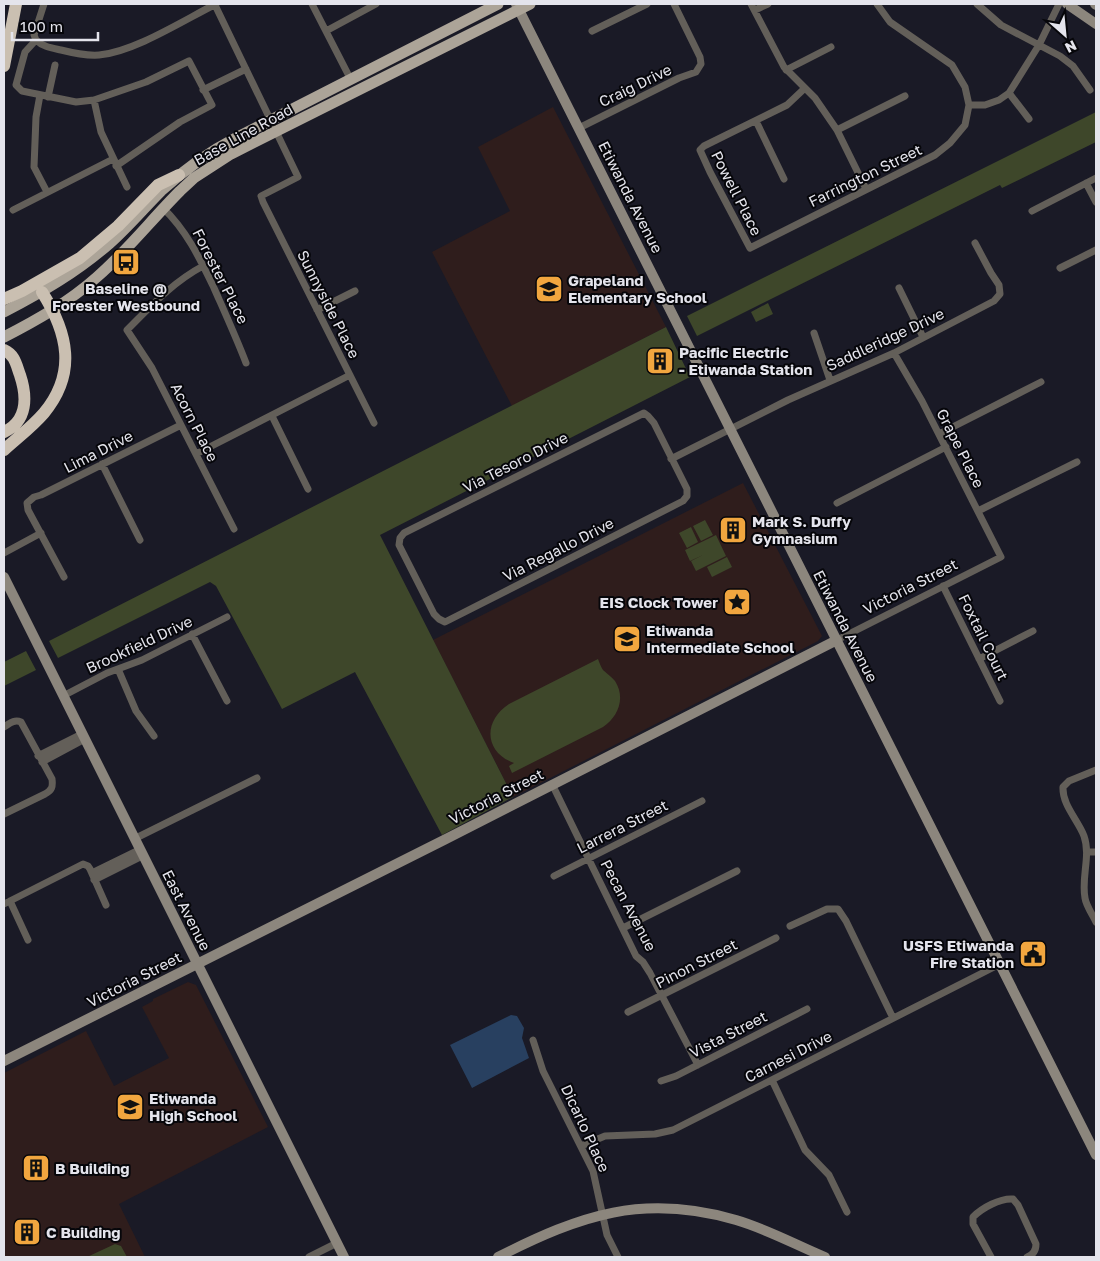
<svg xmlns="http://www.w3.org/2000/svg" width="1100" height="1261" font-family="'Golos Text',sans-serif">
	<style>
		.education { fill: #2f1d1c }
		.green { fill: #3e472a }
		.water { fill: #284060 }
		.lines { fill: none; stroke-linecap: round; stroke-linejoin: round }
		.street { stroke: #635f59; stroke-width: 7 }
		.secondary { stroke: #8c867d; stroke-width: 10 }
		.primary { stroke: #aca498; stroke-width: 11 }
		.highway { stroke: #cabfb1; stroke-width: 12 }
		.labels { text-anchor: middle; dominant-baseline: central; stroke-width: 4; stroke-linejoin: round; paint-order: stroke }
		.street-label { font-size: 15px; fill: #e4e4ec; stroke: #06060a }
		.poi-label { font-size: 15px; font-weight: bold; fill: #e4e4ec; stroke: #06060a; text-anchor: start }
	</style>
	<rect width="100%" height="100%" fill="#1a1a26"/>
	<path class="education" d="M 553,107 L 666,327 L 512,406 L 432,252 L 510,211 L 478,147 Z
		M 743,483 L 822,636 L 818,641 L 513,797 L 433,640 Z
		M 188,982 L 196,985 L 268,1127 L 119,1204 L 145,1257 L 4,1257 L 4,1073 L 86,1031 L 114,1086 L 169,1058 L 142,1007 L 153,1001 L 153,999 Z"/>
	<path class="green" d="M 1096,112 L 1096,142 L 1002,188 L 1000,185 L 697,336 L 687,316 Z
		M 768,303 L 773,314 L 756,322 L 751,312 Z
		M 666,327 L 690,377 L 380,535 L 513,797 L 442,835 L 355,672 L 282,709 L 216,586 L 210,582 L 58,658 L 49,641 Z
		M 705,520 L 713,535 L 701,541 L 693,526 Z
		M 691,527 L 698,542 L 687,548 L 679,533 Z
		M 716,535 L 726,556 L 696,571 L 691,561 L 703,555 L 690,561 L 685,550 Z
		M 727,557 L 732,567 L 712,577 L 707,567 Z
		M 26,651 L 36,670 L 4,686 L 4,662 Z
		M 598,659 C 599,662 601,667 603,670 C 607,674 612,677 615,681 C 626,698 618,717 603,727 L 512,773 L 509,766 L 514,763 C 484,752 483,721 509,704 Z
		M 115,1244 L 121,1246 L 127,1257 L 87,1257 Z"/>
	<path class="water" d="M 511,1015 L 517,1016 L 524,1028 L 522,1038 L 529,1058 L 472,1088 L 450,1045 Z"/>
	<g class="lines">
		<path class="street" d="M 312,4 L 351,80
			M 751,4 L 784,67 L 815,98 L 837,130 L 866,189
			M 977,4 L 1001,25 L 1060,56 L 1073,66 L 1090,90
			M 215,5 L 298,177 L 261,196 L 263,202 L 374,423
			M 755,10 L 768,4
			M 326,31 L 376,4
			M 592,31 L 647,4
			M 36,40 L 25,52 L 16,85 L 22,91 L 76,102 L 94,100 L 146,82 L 189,61 L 212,105 L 180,122 L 116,166
			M 36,40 C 43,47 52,48 61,50 C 73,53 86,56 99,55 C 134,52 184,20 216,4
			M 36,40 L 34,35 L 44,4
			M 786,70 L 831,47
			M 805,88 L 787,105 L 704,146 L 700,150 L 710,172 L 750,248 L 935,155 L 950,143 L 965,125 L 969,105 L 965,87 L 952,65 L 890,22 L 877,4
			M 203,90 L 246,69
			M 1009,93 L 1029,119
			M 40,95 L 36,117 L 34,167 L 47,192
			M 48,97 L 55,65
			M 94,100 L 101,132 L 127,187
			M 969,105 L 985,105 L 999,100 L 1009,93 L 1039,45 L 1059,4
			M 756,121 L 784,179
			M 579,128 L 679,78 L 696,72 L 701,64 L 700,57 L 674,4
			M 837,130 L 905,96
			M 1086,183 L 1096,202
			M 163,208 C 187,231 200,259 214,288 C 225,313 236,337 246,363
			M 13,210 L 113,159
			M 1032,211 L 1096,178
			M 203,266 C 173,282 151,306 127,330 L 152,368 L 234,529
			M 1060,268 L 1096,250
			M 899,288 L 923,337
			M 317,310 L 355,291
			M 814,333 L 830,380
			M 644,413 L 648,416 L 654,423 L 687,489 L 687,496 L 683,501 L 445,622 L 439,619 L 434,614 L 399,545 L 400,538 L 404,533 Z
			M 272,416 L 308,489
			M 939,434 L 1041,382
			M 196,454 L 350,375
			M 671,459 L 788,400 L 894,353 L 994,301 L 1000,294 L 999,285 L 991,273 L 975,243
			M 102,464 L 140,540
			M 837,503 L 946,447
			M 978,511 L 1077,462
			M 4,553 L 41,533
			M 64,577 L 28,510 L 27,503 L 34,497 L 41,495 L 181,425
			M 943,586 L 1000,701
			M 192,634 L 227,701
			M 837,640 L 1001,557 L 922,401 L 894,353
			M 979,659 L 1033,631
			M 118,669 L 136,711 L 154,736
			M 63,696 L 107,673 L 142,660 L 227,617
			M 4,727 C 9,724 14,719 21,722 L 52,779 C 53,787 52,790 45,794 L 4,814
			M 38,756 L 82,734
			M 42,762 L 85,739
			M 1096,770 L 1069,781 L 1063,787 C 1062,805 1078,820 1084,836 C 1091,856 1081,877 1085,898 C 1086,906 1093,915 1096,922
			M 552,784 L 636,956 L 643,962 L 650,973 L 698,1065
			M 134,839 L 257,778
			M 1087,852 L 1096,852
			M 92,873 L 139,850
			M 554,876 L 702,801
			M 94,880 L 142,856
			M 10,901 L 28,940
			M 4,904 L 83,864 L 88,866 L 90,869 L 106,905
			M 790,926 L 827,909 L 838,909 L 846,921 L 893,1018
			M 623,928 L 737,871
			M 628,1012 L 776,938
			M 533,1040 L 543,1071 L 593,1171 L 607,1235 L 618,1257
			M 772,1080 L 805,1150 L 829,1175 L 847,1212
			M 661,1081 L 676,1076 L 807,1009
			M 581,1146 L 605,1136 L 655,1134 L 673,1130 L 1000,964
			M 309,1257 L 337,1243
			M 991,1257 L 973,1224 L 973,1217 C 982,1208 1000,1198 1013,1199 L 1018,1205 L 1036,1244 C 1036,1250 1033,1255 1027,1257"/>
		<path class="secondary" d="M 516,4 L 1096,1155
			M 1067,4 L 1096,24
			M 1095,4 L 1096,5
			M 4,577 L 344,1257
			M 4,1061 L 444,840 L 837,640
			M 498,1257 C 581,1215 643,1193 736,1220 C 767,1229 796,1245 825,1257"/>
		<path class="primary" d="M 4,312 C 42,292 77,272 110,243 C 128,227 144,208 161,191 C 184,170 209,152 236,138 L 498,4
			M 4,337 C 37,320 69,302 97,277 C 127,251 152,219 180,191 L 194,178 L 231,154 L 530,4"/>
		<path class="highway" d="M 4,66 L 16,4
			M 4,299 L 22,291 L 80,258 L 118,226 L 158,185 L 179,175
			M 4,350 C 15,355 16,364 20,375 C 27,396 28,421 4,432
			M 4,450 C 17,438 32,427 44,413 C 77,373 68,333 42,292"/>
	</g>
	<defs>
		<g id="bus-square" transform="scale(1.4375)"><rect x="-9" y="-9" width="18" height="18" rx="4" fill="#f1a63f" stroke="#06060a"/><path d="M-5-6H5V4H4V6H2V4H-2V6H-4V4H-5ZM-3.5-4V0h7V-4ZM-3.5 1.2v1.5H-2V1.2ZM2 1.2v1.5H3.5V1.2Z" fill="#111"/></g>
		<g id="school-square" transform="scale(1.4375)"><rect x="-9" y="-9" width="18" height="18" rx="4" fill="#f1a63f" stroke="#06060a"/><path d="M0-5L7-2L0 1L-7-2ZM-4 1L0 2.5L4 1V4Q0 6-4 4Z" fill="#111"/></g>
		<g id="building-square" transform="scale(1.4375)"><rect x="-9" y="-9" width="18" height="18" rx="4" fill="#f1a63f" stroke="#06060a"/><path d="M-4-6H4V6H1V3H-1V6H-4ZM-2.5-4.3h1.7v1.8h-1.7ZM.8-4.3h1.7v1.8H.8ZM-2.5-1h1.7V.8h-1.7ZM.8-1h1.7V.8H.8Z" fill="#111"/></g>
		<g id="sight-square" transform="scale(1.4375)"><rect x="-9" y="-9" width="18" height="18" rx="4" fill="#f1a63f" stroke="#06060a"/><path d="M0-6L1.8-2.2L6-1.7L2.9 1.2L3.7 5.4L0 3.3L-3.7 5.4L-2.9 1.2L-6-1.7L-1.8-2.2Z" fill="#111"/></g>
		<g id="civic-square" transform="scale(1.4375)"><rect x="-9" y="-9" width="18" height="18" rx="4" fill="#f1a63f" stroke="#06060a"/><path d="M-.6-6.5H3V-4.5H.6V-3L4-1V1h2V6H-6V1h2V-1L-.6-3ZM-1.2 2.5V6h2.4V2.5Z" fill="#111"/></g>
	</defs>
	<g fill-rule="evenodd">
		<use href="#bus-square" x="126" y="262"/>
		<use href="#school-square" x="549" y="289"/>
		<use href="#building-square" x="660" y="361"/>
		<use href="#building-square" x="733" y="530"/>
		<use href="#sight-square" x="737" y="602"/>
		<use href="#school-square" x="627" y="639"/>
		<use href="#civic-square" x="1033" y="954"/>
		<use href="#school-square" x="130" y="1107"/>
		<use href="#building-square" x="36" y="1168"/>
		<use href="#building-square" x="27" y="1232"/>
	</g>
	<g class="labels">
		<g class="street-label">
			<text transform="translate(635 85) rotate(-26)">Craig Drive</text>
			<text transform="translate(243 134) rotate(-29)">Base Line Road</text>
			<text transform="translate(865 175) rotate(-26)">Farrington Street</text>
			<text transform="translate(737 193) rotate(63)">Powell Place</text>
			<text transform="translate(631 197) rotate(63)">Etiwanda Avenue</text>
			<text transform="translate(221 276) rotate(63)">Forester Place</text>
			<text transform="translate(329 304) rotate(63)">Sunnyside Place</text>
			<text transform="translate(885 339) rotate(-25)">Saddleridge Drive</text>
			<text transform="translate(195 422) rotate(63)">Acorn Place</text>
			<text transform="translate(961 448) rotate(63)">Grape Place</text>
			<text transform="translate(98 451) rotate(-27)">Lima Drive</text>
			<text transform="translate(515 462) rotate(-27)">Via Tesoro Drive</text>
			<text transform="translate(558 549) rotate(-27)">Via Regallo Drive</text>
			<text transform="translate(910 586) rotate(-27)">Victoria Street</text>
			<text transform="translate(846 626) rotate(63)">Etiwanda Avenue</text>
			<text transform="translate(984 637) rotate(64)">Foxtail Court</text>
			<text transform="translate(139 644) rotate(-25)">Brookfield Drive</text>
			<text transform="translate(496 796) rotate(-27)">Victoria Street</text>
			<text transform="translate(622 826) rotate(-27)">Larrera Street</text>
			<text transform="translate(629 905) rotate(62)">Pecan Avenue</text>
			<text transform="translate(187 910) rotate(63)">East Avenue</text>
			<text transform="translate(696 963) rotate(-27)">Pinon Street</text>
			<text transform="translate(134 979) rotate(-27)">Victoria Street</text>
			<text transform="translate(728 1034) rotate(-27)">Vista Street</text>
			<text transform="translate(788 1056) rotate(-27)">Carnesi Drive</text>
			<text transform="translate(586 1128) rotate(65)">Dicarlo Place</text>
		</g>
		<g class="poi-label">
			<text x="568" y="280">Grapeland<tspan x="568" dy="17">Elementary School</tspan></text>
			<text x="126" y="288" text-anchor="middle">Baseline @<tspan x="126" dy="17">Forester Westbound</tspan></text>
			<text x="679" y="352">Pacific Electric<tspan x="679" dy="17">- Etiwanda Station</tspan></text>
			<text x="752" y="521">Mark S. Duffy<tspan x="752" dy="17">Gymnasium</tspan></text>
			<text x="718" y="602" text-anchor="end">EIS Clock Tower</text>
			<text x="646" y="630">Etiwanda<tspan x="646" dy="17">Intermediate School</tspan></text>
			<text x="1014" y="945" text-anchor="end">USFS Etiwanda<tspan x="1014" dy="17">Fire Station</tspan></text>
			<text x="149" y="1098">Etiwanda<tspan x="149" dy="17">High School</tspan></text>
			<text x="55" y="1168">B Building</text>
			<text x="46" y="1232">C Building</text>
		</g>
	</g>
	<rect width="1100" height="1261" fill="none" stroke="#e4e4ec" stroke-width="10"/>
	<g transform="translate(1065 35) rotate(153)" stroke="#06060a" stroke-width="4" paint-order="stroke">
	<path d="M0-4L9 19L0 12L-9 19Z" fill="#e4e4ec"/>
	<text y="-8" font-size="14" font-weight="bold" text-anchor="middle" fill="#e4e4ec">N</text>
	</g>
	<path d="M12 32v8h86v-8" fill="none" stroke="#e4e4ec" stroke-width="2.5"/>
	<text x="20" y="32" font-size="15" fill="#e4e4ec" stroke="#06060a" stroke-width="4" paint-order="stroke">100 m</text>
</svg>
